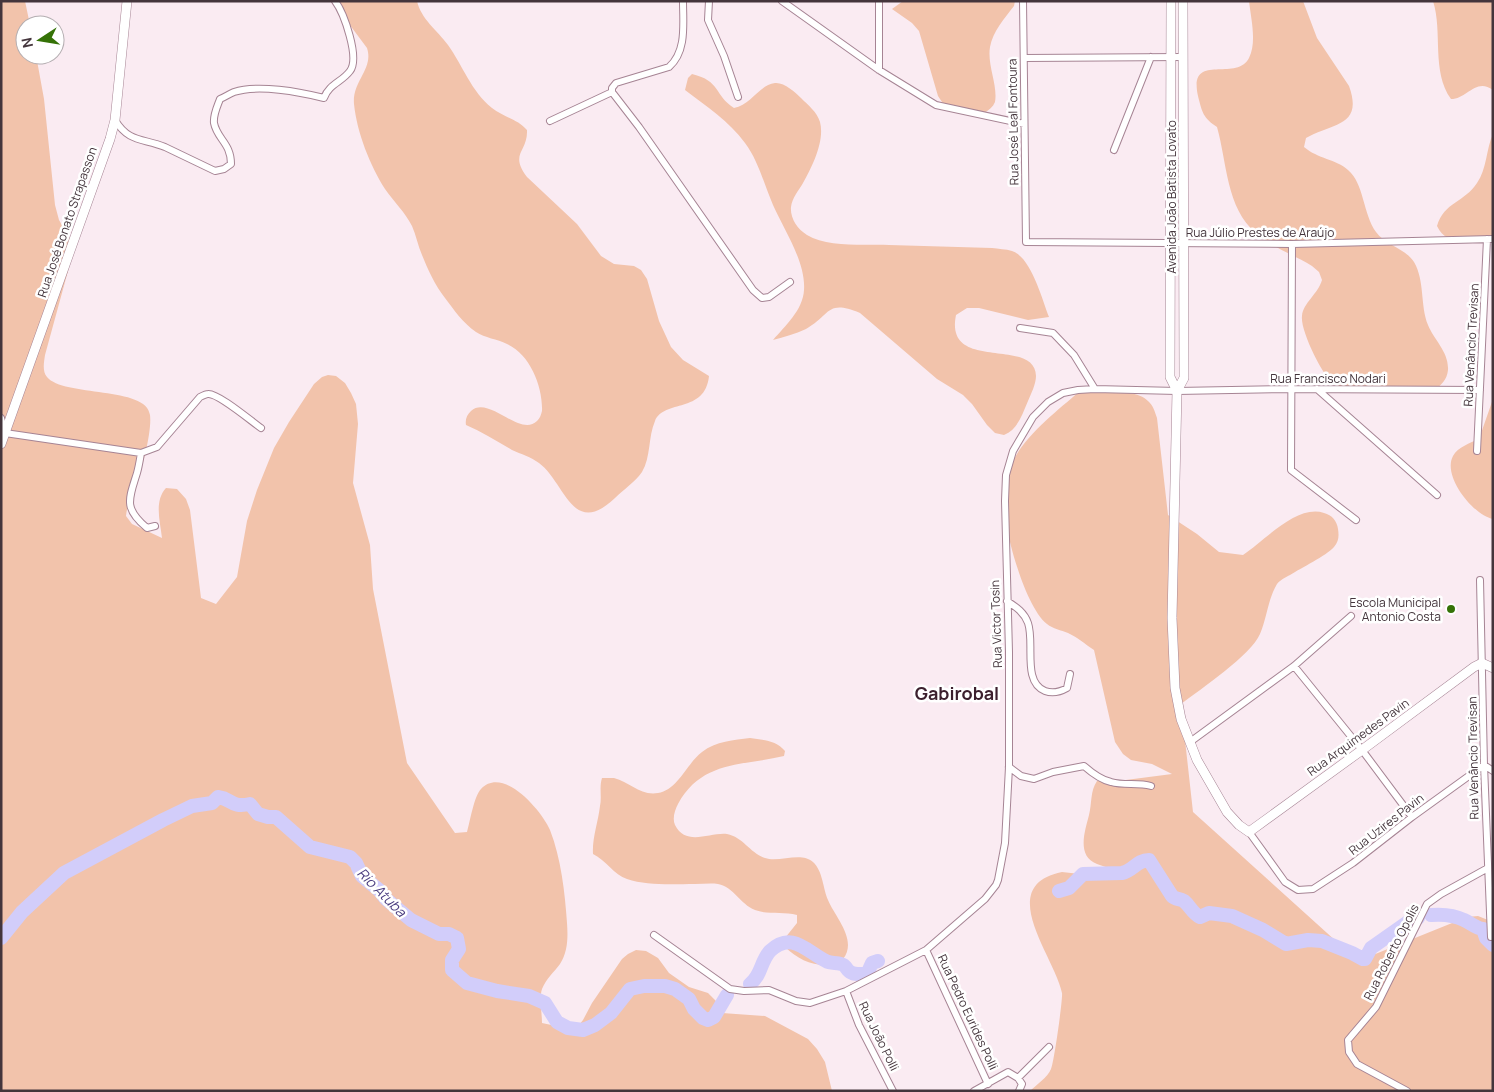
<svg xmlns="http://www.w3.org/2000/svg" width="1494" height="1092" font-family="Manrope,sans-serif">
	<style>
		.green { fill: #f2c3ab }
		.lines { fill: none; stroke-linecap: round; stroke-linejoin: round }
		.river { stroke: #d2cdfa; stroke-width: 14 }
		.street-casing { stroke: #a68494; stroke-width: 8 }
		.secondary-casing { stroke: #a68494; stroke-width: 10 }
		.street { stroke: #fff; stroke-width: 6 }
		.secondary { stroke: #fff; stroke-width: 9 }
		.poi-dot { fill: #357207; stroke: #fff; stroke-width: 2 }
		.labels { text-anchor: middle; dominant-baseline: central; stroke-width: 5; stroke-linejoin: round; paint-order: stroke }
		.street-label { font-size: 12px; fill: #44353c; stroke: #fff }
		.poi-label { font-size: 12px; fill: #44353c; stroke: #fff; text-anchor: end }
		.water-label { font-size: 14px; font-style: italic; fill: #4b3e80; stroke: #fff }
		.district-label { font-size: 18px; font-weight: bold; fill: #3c202e; stroke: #fff }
	</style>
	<rect width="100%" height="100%" fill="#faebf2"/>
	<path class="green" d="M 1,1 L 25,1 L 30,25 L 25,25 L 25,55 L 36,55 L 44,99 L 55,205 L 59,220 L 70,239 L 72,249 L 68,271 L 45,355 C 44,362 42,371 47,377 C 63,397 147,386 150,415 C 152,430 143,465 138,479 C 134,492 127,503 126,516 L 132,524 L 162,538 C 160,521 154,501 166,488 L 177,489 L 186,499 L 190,510 L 201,598 L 216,604 L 237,577 L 247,521 L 257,490 L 274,448 L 289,422 L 314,384 L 322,377 L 328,375 L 336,376 L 345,383 L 351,393 L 356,404 L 358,424 L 353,483 L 370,545 L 373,589 L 407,763 L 455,833 L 467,832 C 470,822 474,796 481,789 C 503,765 542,811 550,830 C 561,858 565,893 567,923 C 568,937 568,952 560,964 C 554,972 546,979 542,989 C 539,998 542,1013 542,1023 L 575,1030 L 583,1020 L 592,1003 L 622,959 L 628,954 L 636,950 L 646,951 L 658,958 L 669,973 L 689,987 L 708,993 L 717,1002 L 722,1013 L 765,1016 L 808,1039 L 817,1049 L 825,1062 L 832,1091 L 1,1091 Z
		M 332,1 L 417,1 C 421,19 437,30 448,45 C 463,66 471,91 492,108 C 503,117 518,119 527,130 C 528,152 509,153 527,177 L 577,224 L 601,256 L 614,264 L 634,266 L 641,270 L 647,279 L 659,321 L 671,347 L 683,360 L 709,376 C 705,414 664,399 655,421 C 648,437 651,457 642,472 C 635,482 623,490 615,498 C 572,539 565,482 539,463 C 531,457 521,454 512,450 C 497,441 482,432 466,425 C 465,419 467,415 471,411 C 489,395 520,438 537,421 C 540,418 541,415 542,411 C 543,387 530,354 507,344 C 497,339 485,338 476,332 C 463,323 454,310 445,298 C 435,285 428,270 422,255 C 418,246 416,235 412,226 C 405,212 394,202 385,189 C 370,165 357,133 354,104 C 352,81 374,69 367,48 Z
		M 903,1 L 1015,1 L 1014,6 C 1004,19 993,31 990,47 C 987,65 998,85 995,102 C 993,107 989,110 984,113 L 944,105 L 938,96 L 919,31 L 912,23 L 892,9 Z
		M 1249,1 L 1303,1 L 1317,38 L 1349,86 C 1364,127 1331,123 1306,138 L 1304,147 C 1318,159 1336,159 1348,170 C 1364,183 1363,214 1376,232 C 1385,245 1405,248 1414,262 C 1425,281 1420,305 1428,325 C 1434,340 1449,352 1448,370 C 1447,380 1441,385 1434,391 L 1342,388 C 1339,387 1337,386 1334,384 C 1323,377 1300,330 1302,316 C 1303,303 1318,294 1322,280 L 1319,272 L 1312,266 C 1294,255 1272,247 1256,233 C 1226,208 1227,162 1217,127 C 1203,118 1202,112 1198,96 C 1188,51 1236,83 1249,58 C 1257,42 1251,19 1249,1 Z
		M 1433,1 L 1493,1 L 1493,90 C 1476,77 1467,99 1451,99 C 1431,71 1443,32 1433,1 Z
		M 692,74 C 721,81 714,95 734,108 C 751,105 759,85 775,83 C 784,82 795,92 801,98 C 808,105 817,112 820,122 C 825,141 812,167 803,183 C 799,190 792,198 791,207 C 790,218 797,229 807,235 C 828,248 865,244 889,245 C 924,246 958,247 992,248 C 998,249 1006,249 1012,251 C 1031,257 1042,299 1049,317 L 1028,320 L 979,308 L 967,308 L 956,315 C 944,374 1035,336 1036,376 C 1036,384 1031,394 1028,401 C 1022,415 1018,429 1004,435 L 995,433 L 987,425 L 972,404 L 963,395 L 937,379 L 860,313 C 826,299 831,315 806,329 C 795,334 784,337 773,340 C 785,326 803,310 804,290 C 806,262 784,230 773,205 C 764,184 758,160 745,143 C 729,121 706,106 685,90 L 688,78 Z
		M 1493,134 L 1493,235 C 1473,240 1448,249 1437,226 C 1444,202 1465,202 1477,183 C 1487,169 1486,149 1493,134 Z
		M 1080,391 C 1098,391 1136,388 1148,401 C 1153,405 1155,412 1157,418 L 1168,515 L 1197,534 L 1219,552 L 1243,555 C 1264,541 1297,504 1324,513 C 1332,515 1337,521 1338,529 C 1339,536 1339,541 1334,547 C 1326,556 1301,568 1290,575 C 1286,577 1280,580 1277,584 C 1268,599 1267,618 1260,634 C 1251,655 1201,689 1181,704 L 1193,812 L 1358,961 L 1467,917 L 1478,916 L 1493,922 L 1493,1091 L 1030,1091 C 1036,1085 1048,1077 1051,1069 C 1054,1063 1063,998 1062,993 C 1054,955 994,886 1062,872 L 1124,879 C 1115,870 1109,868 1097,864 C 1076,856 1085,831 1089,815 C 1092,804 1090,791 1097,781 L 1107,779 L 1118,781 L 1172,774 L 1152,764 L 1131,760 L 1123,754 L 1115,742 L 1094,650 C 1085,644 1077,637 1068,633 C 1061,630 1053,629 1047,624 C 1027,608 1010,548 1006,523 C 1005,509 1007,471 1014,459 C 1029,432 1057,411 1080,391 Z
		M 1493,399 L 1493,519 C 1473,515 1442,476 1453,456 C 1458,447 1470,443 1479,439 Z
		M 750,738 C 763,740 776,740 785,751 L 784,756 C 743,766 702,760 678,804 C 675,810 672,818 675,825 C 686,847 710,832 727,834 C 743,837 750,853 765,858 C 779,863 801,851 813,862 C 823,871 823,889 828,900 C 835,917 858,940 843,959 C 839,964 832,965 826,965 C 809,965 797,958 785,947 L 785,938 L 797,923 L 797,915 C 783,911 768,915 755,910 C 740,904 734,887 718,884 C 711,883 703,884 695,884 C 674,884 647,886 627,879 C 614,875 606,860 593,854 C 592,838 598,823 600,806 C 602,797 599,787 602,778 C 606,778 611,778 614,778 C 630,782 640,796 658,793 C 678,790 687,763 702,752 C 716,741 734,740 750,738 Z"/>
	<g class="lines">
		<path class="river" d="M 1059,891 L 1069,888 L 1083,874 L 1122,873 C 1133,871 1137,860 1149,860 L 1172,896 C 1176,900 1179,898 1184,901 C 1190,906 1193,914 1200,917 L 1209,913 L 1232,916 L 1263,930 L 1286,944 L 1308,940 L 1322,941 L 1352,953 L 1363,959 L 1365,959 L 1371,948 L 1408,922 L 1418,918
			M 1431,915 C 1442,914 1454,915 1464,920 C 1471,923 1475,928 1483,929 L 1486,938 L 1493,945
			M 1,938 L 22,912 L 64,873 L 163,820 L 192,806 L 212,803 L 218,797 C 233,799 230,808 250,804 L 258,814 L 268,817 L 276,817 L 310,847 L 350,857 L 356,863 L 362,876 L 379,890 L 386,899 L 411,920 L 439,934 L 449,934 L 457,938 L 459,949 L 452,960 L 452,970 L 467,983 L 497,991 L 529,996 L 545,1003 L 557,1022 L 568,1028 L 583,1030 L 595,1025 L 611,1013 L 630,989 L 644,986 L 665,986 L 675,989 L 689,999 L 694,1009 L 703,1018 L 708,1020 L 714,1017 L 727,995
			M 750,984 C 762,975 760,962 770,951 C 792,930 807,952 826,961 C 831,964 836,962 841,964 C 846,965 846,969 849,971 C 853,975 860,974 865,974 L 868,972 L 872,963 L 878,961"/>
		<g class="street-casing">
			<path id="street" d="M 683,1 C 683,24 687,51 669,67 L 616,83 L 612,88 L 612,92 L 639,127 L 753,290 L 762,298 L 769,297 L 790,282
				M 709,1 L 708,20 L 724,56 L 738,97
				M 782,1 L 879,70 L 936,105 L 1024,124
				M 1023,1 L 1026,242 L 1292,244 L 1493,239
				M 1024,58 L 1183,57
				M 879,70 L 879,1
				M 115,120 C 129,143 143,138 165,147 C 182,155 198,163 215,171 L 224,169 L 231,164 C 231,143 217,139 214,123 C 213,115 217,107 220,99 C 225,97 229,94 234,92 C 258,84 300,92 324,98 C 329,84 342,82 350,71 C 360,58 344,13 335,1
				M 550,121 L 612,92
				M 1114,150 L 1151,57
				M 1292,244 L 1291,470 L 1356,520
				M 1020,328 L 1053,333 L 1074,355 L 1095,389
				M 1317,389 L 1437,495
				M 1,418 L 5,433 L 141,453 L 157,447 L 200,397 C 202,396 206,394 208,394 C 218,393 251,421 261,428
				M 1477,451 L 1487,239
				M 141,453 C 140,459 139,466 137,473 C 129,499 123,508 147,528 L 155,526
				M 1480,580 L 1484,765 L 1491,937
				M 1007,601 C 1016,607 1024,612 1028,623 C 1035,643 1022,682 1045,691 C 1053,694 1060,692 1067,688 L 1070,674
				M 1294,666 L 1362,750 L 1412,817
				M 1190,742 L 1294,666 L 1351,616
				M 1009,767 L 1021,776 L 1034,779 L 1053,772 L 1084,766 C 1092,773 1101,780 1111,782 C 1124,786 1138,782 1151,786
				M 1249,832 L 1285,882 L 1298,890 L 1313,889 L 1353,863 L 1412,817 L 1484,765 L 1493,771
				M 654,935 L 730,989 L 744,991 L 769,990 L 796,1001 L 810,1003 L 846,991 L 926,950 L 985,899 L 996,885 L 998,880 L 1005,843 L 1009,767 L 1009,652 L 1005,501 L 1006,475 L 1013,451 L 1033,417 L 1048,402 L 1063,393 L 1078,390 L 1095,389 L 1177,391 L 1291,389 L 1480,390
				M 926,950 L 988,1084
				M 846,991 L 859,1025 L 893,1091
				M 1018,1078 L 1049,1047
				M 974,1091 L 1008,1072 L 1018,1078 L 1022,1084 L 1019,1091
				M 1407,1091 L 1357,1064 L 1349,1052 L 1348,1040 L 1376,1007 L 1427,904 L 1441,894 L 1488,868"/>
		</g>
		<g class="secondary-casing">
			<path id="secondary" d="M 1171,1 L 1170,377 L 1177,391
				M 1183,1 L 1184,378 L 1177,391 L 1172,618 L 1175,688 L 1181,719 L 1197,760 L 1227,812 L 1239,825 L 1249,832 L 1362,750 L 1474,667 L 1482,663 L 1493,668
				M 1,444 L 110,139 L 115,120 L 127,1"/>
		</g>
		<use href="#street" class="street"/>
		<use href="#secondary" class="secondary"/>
	</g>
	<circle class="poi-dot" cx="1451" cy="609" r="5"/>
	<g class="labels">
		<g class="street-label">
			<text transform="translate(1013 122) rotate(-91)">Rua José Leal Fontoura</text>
			<text transform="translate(1171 197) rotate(-90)">Avenida João Batista Lovato</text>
			<text transform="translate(67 222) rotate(-71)">Rua José Bonato Strapasson</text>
			<text x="1260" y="232">Rua Júlio Prestes de Araújo</text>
			<text transform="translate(1471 345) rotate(-87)">Rua Venâncio Trevisan</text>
			<text x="1328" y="378">Rua Francisco Nodari</text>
			<text transform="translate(996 624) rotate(-92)">Rua Victor Tosin</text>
			<text transform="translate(1358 737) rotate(-36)">Rua Arquimedes Pavin</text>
			<text transform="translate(1473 758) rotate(-91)">Rua Venâncio Trevisan</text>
			<text transform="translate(1386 824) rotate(-38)">Rua Uzires Pavin</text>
			<text transform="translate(1391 952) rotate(-63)">Rua Roberto Opolis</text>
			<text transform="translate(968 1012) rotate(65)">Rua Pedro Eurides Polli</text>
			<text transform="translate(879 1036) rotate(64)">Rua João Polli</text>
		</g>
		<g class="poi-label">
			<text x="1441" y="602">Escola Municipal<tspan x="1441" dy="14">Antonio Costa</tspan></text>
		</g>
		<g class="water-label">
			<text transform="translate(382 892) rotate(45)">Rio Atuba</text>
		</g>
		<g class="district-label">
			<text x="957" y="693">Gabirobal</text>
		</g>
	</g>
	<rect width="1494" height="1092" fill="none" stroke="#44353c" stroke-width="5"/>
	<g transform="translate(40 40) rotate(258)"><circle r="24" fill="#ffffff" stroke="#b4aeb1"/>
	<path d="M0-4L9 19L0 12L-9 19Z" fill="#357207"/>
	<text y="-8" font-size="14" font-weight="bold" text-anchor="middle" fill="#44353c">N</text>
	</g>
</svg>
